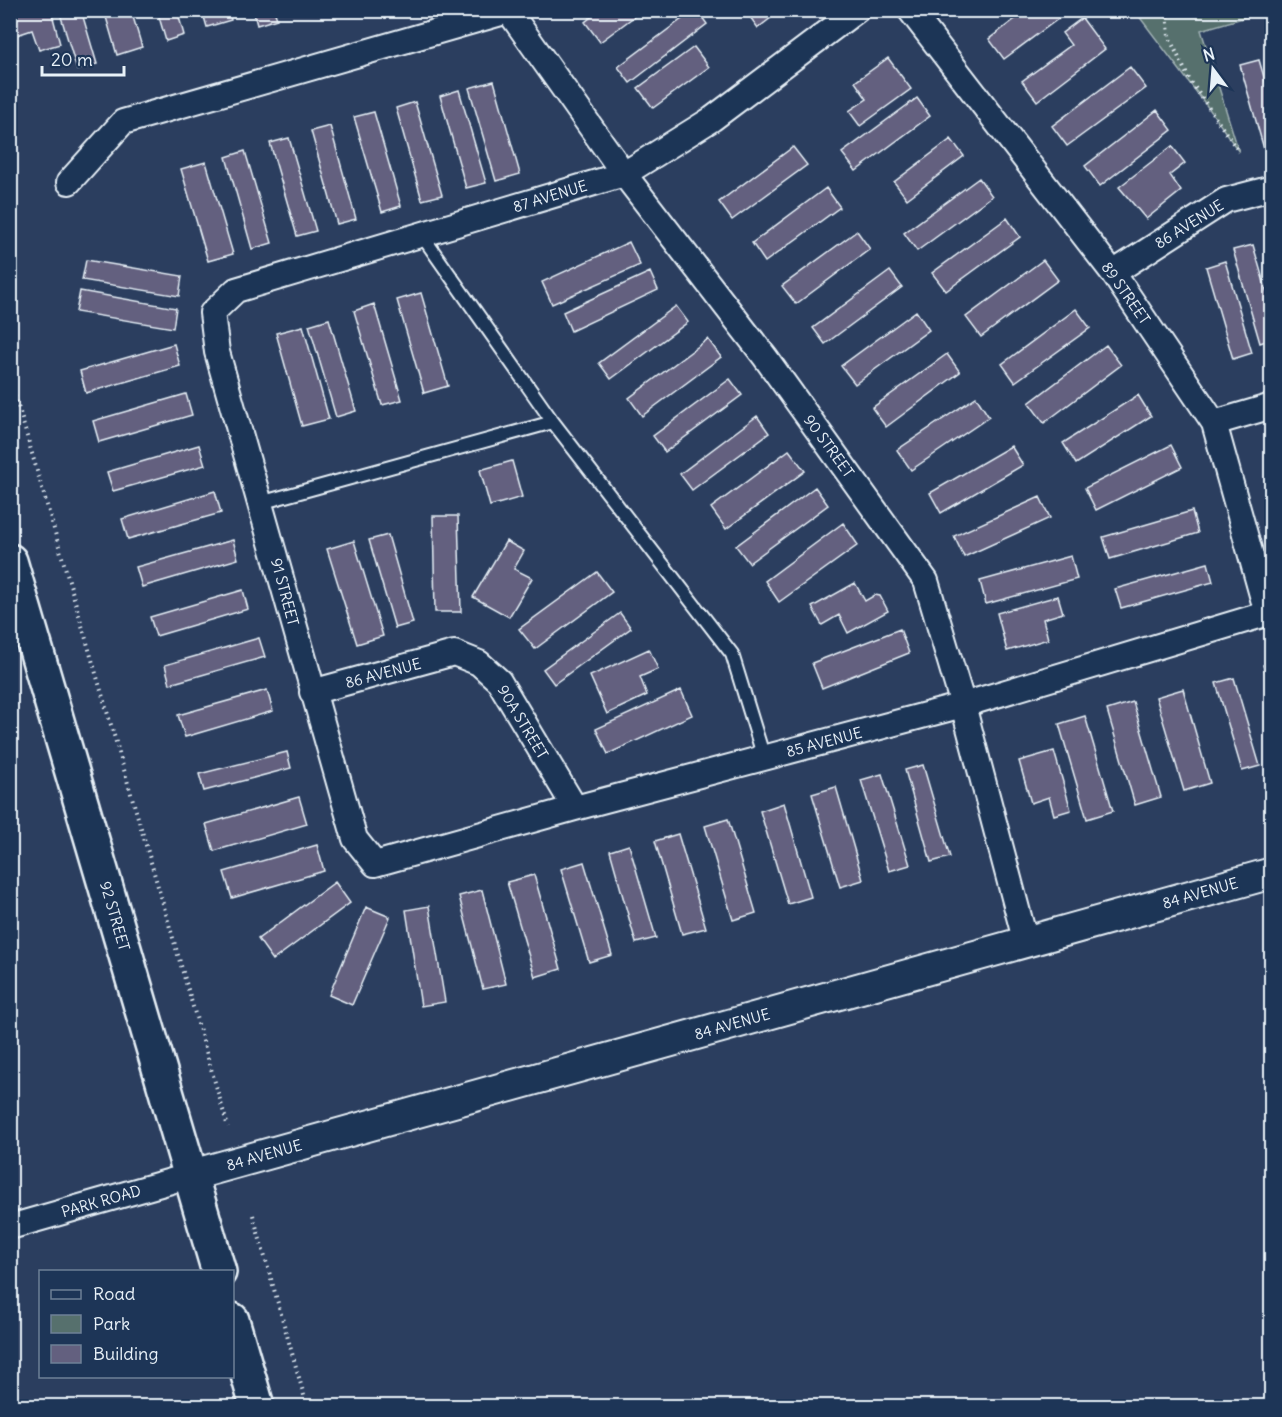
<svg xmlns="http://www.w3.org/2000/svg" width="1282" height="1417" font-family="Delius,sans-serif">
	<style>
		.green { fill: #56706d; stroke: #9fb0b2; stroke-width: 1.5 }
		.building { fill: #63607f; stroke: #e8f1f8; stroke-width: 1.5 }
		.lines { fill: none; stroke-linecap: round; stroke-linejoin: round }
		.service-casing { stroke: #e8f1f8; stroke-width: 16 }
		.minor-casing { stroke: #e8f1f8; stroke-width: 28 }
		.tertiary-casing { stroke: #e8f1f8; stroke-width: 34 }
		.secondary-casing { stroke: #e8f1f8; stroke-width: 38 }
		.path { stroke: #e8f1f8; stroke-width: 4; stroke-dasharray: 1.5 4.5; stroke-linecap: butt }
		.service { stroke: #1d3557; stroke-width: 12 }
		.minor { stroke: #1d3557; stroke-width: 24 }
		.tertiary { stroke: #1d3557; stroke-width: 30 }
		.secondary { stroke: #1d3557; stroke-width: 33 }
		.labels { text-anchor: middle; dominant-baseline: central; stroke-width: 4.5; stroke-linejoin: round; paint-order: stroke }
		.street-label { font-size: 15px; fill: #e8f1f8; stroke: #1d3557 }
	</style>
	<rect width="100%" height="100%" fill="#2b3e5f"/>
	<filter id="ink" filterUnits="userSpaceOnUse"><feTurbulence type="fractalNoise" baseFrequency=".0167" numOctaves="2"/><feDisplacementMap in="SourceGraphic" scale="12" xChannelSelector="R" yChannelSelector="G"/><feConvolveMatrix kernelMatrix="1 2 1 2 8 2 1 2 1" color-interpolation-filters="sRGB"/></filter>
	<g filter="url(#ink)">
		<path class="green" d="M 1135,11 L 1252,11 L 1253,15 L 1201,30 L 1239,152 L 1210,110 Z"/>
		<path class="building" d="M 10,10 L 51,10 L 60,44 L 39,50 L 32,30 L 14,36 L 10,23 Z
			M 59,10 L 81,10 L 97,64 L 77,70 Z
			M 104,10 L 131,10 L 142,47 L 117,55 Z
			M 157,10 L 177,10 L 184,35 L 166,41 Z
			M 202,10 L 229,10 L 231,20 L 207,27 Z
			M 253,10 L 274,10 L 277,19 L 257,25 Z
			M 600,10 L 643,10 L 600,42 L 585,22 Z
			M 694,10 L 697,10 L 707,24 L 630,83 L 618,67 Z
			M 745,10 L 781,10 L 758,28 Z
			M 968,10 L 980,10 L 972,16 Z
			M 1027,10 L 1070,10 L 1004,59 L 989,39 Z
			M 1082,18 L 1105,49 L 1037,101 L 1022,81 L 1071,45 L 1062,33 Z
			M 694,47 L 709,67 L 653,108 L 638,88 Z
			M 888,58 L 911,89 L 860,126 L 849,111 L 867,99 L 855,82 Z
			M 1259,60 L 1272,104 L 1272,146 L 1264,149 L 1240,65 Z
			M 1130,67 L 1146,88 L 1067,146 L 1052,126 Z
			M 494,81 L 520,174 L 496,181 L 469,88 Z
			M 459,90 L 486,183 L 466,188 L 440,96 Z
			M 917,98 L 930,116 L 856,171 L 842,153 Z
			M 415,102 L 442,195 L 422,200 L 396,108 Z
			M 1157,110 L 1172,130 L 1100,186 L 1085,166 Z
			M 374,112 L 401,206 L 382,212 L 354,117 Z
			M 330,126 L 356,219 L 337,224 L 311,131 Z
			M 289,138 L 316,231 L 297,236 L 270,143 Z
			M 951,139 L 964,156 L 907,199 L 894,182 Z
			M 1172,146 L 1185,163 L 1170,175 L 1181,191 L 1146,219 L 1119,187 Z
			M 793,147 L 807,165 L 732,220 L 719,202 Z
			M 245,151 L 272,243 L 252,249 L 226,157 Z
			M 206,162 L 233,254 L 208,261 L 181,169 Z
			M 979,178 L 992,196 L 917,251 L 904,233 Z
			M 826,188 L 840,207 L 765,262 L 752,243 Z
			M 1007,218 L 1020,237 L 946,291 L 932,273 Z
			M 857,231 L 870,249 L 796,304 L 782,286 Z
			M 629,242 L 640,265 L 552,304 L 542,282 Z
			M 1253,245 L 1272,310 L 1272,339 L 1260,343 L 1233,250 Z
			M 86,260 L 182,276 L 179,296 L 82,280 Z
			M 1043,260 L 1058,280 L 981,337 L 966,317 Z
			M 1225,261 L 1252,353 L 1233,359 L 1206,267 Z
			M 890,271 L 902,287 L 825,344 L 813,328 Z
			M 650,272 L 658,290 L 571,331 L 563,312 Z
			M 80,291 L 176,308 L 173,328 L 76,312 Z
			M 421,293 L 448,386 L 424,393 L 397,300 Z
			M 374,304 L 402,400 L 382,405 L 354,311 Z
			M 676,306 L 688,322 L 611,379 L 599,363 Z
			M 1076,309 L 1090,328 L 1015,382 L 1002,364 Z
			M 916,311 L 929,330 L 855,384 L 841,366 Z
			M 329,319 L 356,411 L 336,417 L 309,325 Z
			M 303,326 L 329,419 L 302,426 L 276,333 Z
			M 708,339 L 721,357 L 642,416 L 629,398 Z
			M 174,344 L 180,366 L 86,393 L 80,371 Z
			M 1106,345 L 1121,365 L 1044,423 L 1029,403 Z
			M 947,354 L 960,372 L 886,427 L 872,408 Z
			M 730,379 L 742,395 L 665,452 L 653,436 Z
			M 186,394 L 192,415 L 99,442 L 93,421 Z
			M 1138,395 L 1151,416 L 1076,464 L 1063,443 Z
			M 976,397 L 989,417 L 911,470 L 897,450 Z
			M 757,416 L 769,433 L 692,490 L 680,474 Z
			M 199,445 L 205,465 L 113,491 L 107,472 Z
			M 1171,445 L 1182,467 L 1096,510 L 1085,488 Z
			M 1011,446 L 1023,465 L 941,513 L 930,493 Z
			M 789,450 L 805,471 L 726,529 L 711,508 Z
			M 512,461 L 522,497 L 490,506 L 480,470 Z
			M 815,487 L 828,505 L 749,563 L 736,546 Z
			M 215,491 L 221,513 L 128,539 L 122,519 Z
			M 1040,497 L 1050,518 L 964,557 L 954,536 Z
			M 1192,511 L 1198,533 L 1110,559 L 1103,537 Z
			M 433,516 L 458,516 L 461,612 L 435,612 Z
			M 843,523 L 858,545 L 779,602 L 765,581 Z
			M 388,535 L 413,623 L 395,628 L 369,540 Z
			M 233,540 L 238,559 L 142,587 L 136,567 Z
			M 354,541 L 383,636 L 357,644 L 327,549 Z
			M 506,541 L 524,551 L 514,569 L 532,578 L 509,617 L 473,597 Z
			M 1071,556 L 1077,579 L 986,604 L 980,581 Z
			M 1208,563 L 1213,582 L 1121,608 L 1115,589 Z
			M 597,572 L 612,592 L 535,649 L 519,629 Z
			M 855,583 L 865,601 L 875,595 L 880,596 L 888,611 L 848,633 L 839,615 L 822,625 L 812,607 Z
			M 243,590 L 248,609 L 156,636 L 150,617 Z
			M 1058,596 L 1063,613 L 1043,619 L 1048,639 L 1007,651 L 997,613 Z
			M 620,613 L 631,628 L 554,684 L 543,669 Z
			M 900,629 L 909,653 L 822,688 L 812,663 Z
			M 259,638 L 265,657 L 170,684 L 165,665 Z
			M 649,649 L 658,669 L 640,677 L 647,695 L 607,714 L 590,676 Z
			M 1272,662 L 1272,695 L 1263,665 Z
			M 1234,678 L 1260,766 L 1242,771 L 1216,683 Z
			M 1183,689 L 1210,783 L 1184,791 L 1156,697 Z
			M 267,690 L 273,711 L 185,737 L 178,715 Z
			M 681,690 L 692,715 L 608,754 L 596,729 Z
			M 1133,702 L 1161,797 L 1135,805 L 1107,710 Z
			M 1085,716 L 1113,811 L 1087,819 L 1059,724 Z
			M 1054,751 L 1071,810 L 1054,815 L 1049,797 L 1031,803 L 1019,761 Z
			M 287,752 L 291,768 L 204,791 L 199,774 Z
			M 923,765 L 950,857 L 931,862 L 905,770 Z
			M 882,774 L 910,865 L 889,871 L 861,780 Z
			M 836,787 L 863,880 L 840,887 L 812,794 Z
			M 299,797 L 307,824 L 214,851 L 206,824 Z
			M 784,803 L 811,897 L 788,904 L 760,811 Z
			M 728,819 L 756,913 L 733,920 L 705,826 Z
			M 678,834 L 706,928 L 682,934 L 655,841 Z
			M 317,845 L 324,871 L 232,898 L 224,872 Z
			M 629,845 L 656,938 L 636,943 L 610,851 Z
			M 584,862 L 612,955 L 589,962 L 561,869 Z
			M 534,875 L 561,969 L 535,977 L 507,882 Z
			M 335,882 L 350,903 L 273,960 L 258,939 Z
			M 482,890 L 506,984 L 483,989 L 459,896 Z
			M 429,906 L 445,1002 L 421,1006 L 406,910 Z
			M 366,907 L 390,917 L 352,1005 L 329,995 Z"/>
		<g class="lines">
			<g class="service-casing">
				<path id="service" d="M 421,234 L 553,422 L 732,654 L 764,758
					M 260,503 L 553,422"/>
			</g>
			<g class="minor-casing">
				<path id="minor" d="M 508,10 L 624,174 L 765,357 L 926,581 L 963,705 L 1026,943
					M 857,10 L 712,119 L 624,174 L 236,290 L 212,313 L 217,352 L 355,839 L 375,864 L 575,808 L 963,705 L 1272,612
					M 910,10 L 1113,273 L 1214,423 L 1267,613
					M 69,182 L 123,122 L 508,11
					M 1113,273 L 1226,200 L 1272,188
					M 1214,423 L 1272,406
					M 312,692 L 454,653 L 479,663 L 499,681 L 575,808
					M 10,1227 L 192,1175"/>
			</g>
			<g class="tertiary-casing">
				<path id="tertiary" d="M 192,1175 L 1272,873"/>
			</g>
			<g class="secondary-casing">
				<path id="secondary" d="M 10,561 L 219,1272
					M 232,1320 L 257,1406"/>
			</g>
			<path class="path" d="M 1167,10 L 1169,37 L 1189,79 L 1239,152
				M 10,378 L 228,1127
				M 253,1215 L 307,1406"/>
			<use href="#service" class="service"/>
			<use href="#minor" class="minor"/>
			<use href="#tertiary" class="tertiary"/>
			<use href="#secondary" class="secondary"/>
		</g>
	</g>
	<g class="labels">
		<g class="street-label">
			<text transform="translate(550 196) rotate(-17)">87 AVENUE</text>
			<text transform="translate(1189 224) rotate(-32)">86 AVENUE</text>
			<text transform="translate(1126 293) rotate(55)">89 STREET</text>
			<text transform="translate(829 446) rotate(54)">90 STREET</text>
			<text transform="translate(285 592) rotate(75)">91 STREET</text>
			<text transform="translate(383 673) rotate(-15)">86 AVENUE</text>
			<text transform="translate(523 722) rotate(59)">90A STREET</text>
			<text transform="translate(824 742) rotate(-15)">85 AVENUE</text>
			<text transform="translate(1200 893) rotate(-16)">84 AVENUE</text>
			<text transform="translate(115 916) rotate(74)">92 STREET</text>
			<text transform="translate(732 1024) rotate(-16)">84 AVENUE</text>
			<text transform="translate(264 1155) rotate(-16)">84 AVENUE</text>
			<text transform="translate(101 1201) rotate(-16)">PARK ROAD</text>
		</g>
	</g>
	<rect width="1282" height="1417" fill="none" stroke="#1d3557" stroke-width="36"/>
	<rect x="18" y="18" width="1246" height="1381" fill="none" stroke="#e8f1f8" stroke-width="2" filter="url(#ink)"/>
	<rect x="39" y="1270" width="195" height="108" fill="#1d3557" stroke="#6e8097" stroke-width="1.5"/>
	<rect x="51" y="1290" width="30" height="9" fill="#1d3557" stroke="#6e8097" stroke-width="1.5"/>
	<text x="93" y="1300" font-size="18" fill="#e8f1f8">Road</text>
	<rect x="51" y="1315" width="30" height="18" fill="#56706d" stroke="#6e8097" stroke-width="1.5"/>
	<text x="93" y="1330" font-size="18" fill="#e8f1f8">Park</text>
	<rect x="51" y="1345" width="30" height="18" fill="#63607f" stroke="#6e8097" stroke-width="1.5"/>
	<text x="93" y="1360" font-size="18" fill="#e8f1f8">Building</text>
	<g transform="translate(1213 69) rotate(344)" stroke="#1d3557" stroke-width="4.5" paint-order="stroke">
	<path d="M0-4.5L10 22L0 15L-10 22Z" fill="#e8f1f8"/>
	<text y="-9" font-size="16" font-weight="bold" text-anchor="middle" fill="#e8f1f8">N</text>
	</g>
	<path d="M42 66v9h82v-9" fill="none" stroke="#e8f1f8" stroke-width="3"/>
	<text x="51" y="66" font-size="18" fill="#e8f1f8" stroke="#1d3557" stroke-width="4.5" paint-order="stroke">20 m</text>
</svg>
